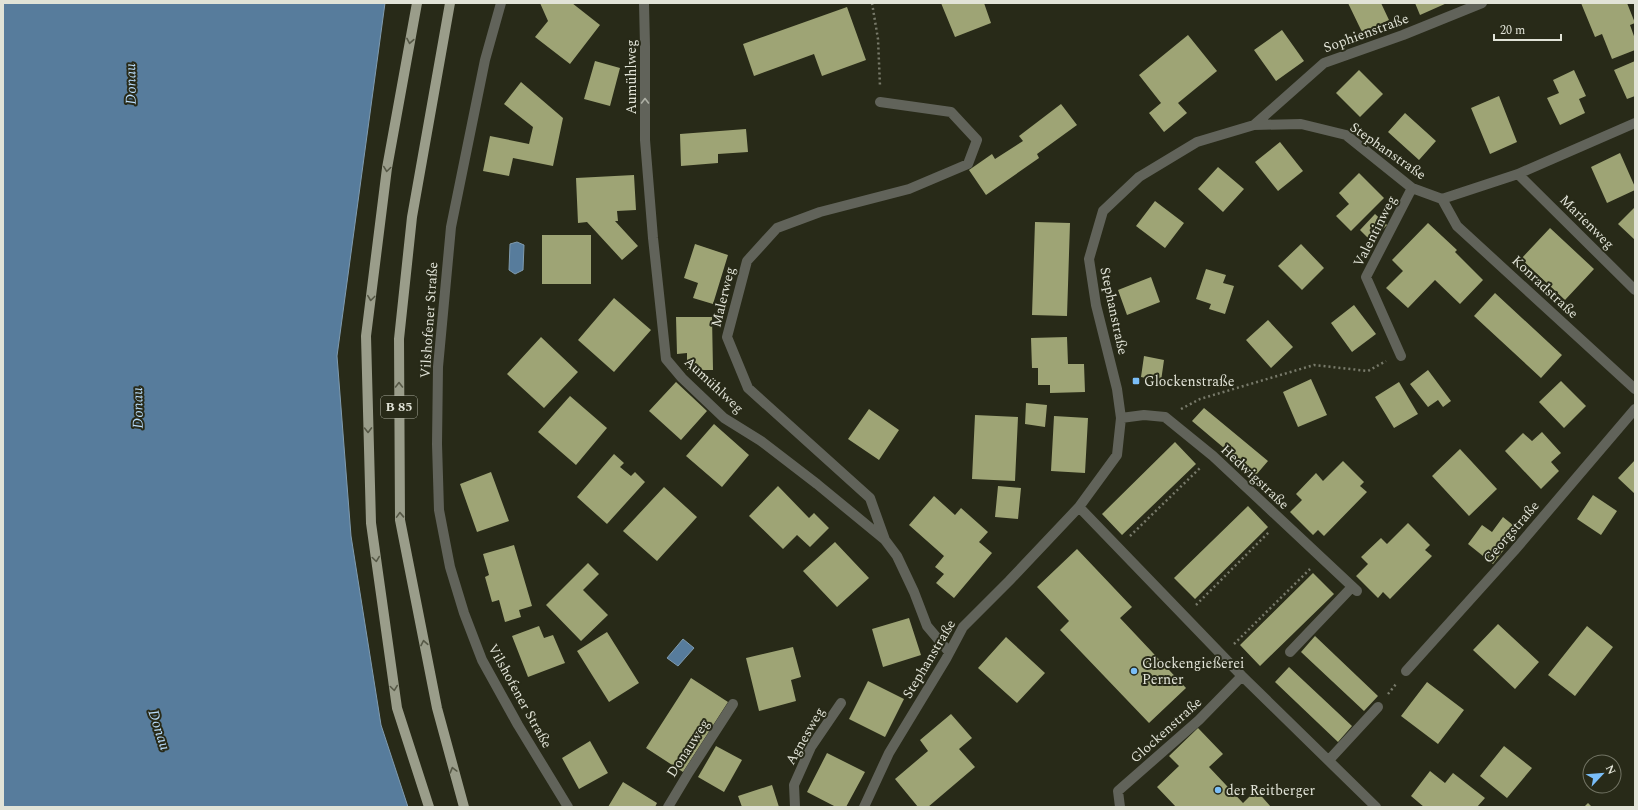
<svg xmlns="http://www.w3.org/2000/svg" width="1638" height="810" font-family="Spectral,serif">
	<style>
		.water { fill: #577c9c; stroke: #809bae }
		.building { fill: #9ea475 }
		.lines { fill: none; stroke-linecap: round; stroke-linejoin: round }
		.path { stroke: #787a6a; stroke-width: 2.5; stroke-dasharray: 2 3; stroke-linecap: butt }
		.minor { stroke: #61635a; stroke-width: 10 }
		.major { stroke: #9a9d8a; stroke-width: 10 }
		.oneway { stroke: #565846 }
		.oneway2 { stroke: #aeb0a5 }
		.poi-dot { fill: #7abef8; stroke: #282a18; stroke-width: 1.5 }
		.labels { text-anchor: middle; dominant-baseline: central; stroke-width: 4; stroke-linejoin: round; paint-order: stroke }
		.shield { fill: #282a18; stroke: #aaac9e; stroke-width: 1 }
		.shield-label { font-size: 13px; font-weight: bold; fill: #e1e3d7 }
		.street-label { font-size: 14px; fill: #e1e3d7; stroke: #282a18 }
		.poi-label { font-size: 14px; fill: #e1e3d7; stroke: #282a18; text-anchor: start }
		.water-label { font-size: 15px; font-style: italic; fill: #b8dbfa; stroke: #282a18 }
	</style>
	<rect width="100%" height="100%" fill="#282a18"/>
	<path class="water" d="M 3,3 L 385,3 L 337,356 L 351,536 L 381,725 L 408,807 L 3,807 Z
		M 517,242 L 524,245 L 523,270 L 515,274 L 509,270 L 510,244 Z
		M 683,639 L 694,648 L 678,666 L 667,658 Z"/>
	<path class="building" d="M 540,3 L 572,3 L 600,25 L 570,64 L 535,37 L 548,21 Z
		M 941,3 L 984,3 L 991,23 L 955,37 Z
		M 1348,3 L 1381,3 L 1389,20 L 1362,32 Z
		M 1415,3 L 1447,3 L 1420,15 Z
		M 1581,3 L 1627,3 L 1635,23 L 1630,25 L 1635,39 L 1635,50 L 1612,59 L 1602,34 L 1595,37 Z
		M 847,7 L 866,60 L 822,76 L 814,54 L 754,76 L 743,44 Z
		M 1282,30 L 1304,61 L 1276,81 L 1254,50 Z
		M 1188,35 L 1217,71 L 1178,103 L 1187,113 L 1164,132 L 1149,113 L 1161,103 L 1139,75 Z
		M 595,61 L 620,68 L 610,106 L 584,99 Z
		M 1635,61 L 1635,96 L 1627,99 L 1614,70 Z
		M 1359,70 L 1383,94 L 1360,117 L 1336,93 Z
		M 1574,70 L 1586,96 L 1579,99 L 1585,113 L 1560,125 L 1547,98 L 1559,93 L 1553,80 Z
		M 521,82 L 563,118 L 553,166 L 513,158 L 509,176 L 483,171 L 490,136 L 529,144 L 533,127 L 504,104 Z
		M 1499,96 L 1517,142 L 1490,154 L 1471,108 Z
		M 1061,104 L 1077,125 L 1037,154 L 1039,158 L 986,195 L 969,170 L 992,154 L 995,159 L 1023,141 L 1019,136 Z
		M 1405,113 L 1436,141 L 1419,160 L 1388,132 Z
		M 746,129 L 748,152 L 718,154 L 718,163 L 681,166 L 680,134 Z
		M 1280,142 L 1303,171 L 1278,191 L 1255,162 Z
		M 1620,153 L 1635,187 L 1635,190 L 1607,203 L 1591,167 Z
		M 1218,167 L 1244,189 L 1223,212 L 1198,189 Z
		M 1359,173 L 1384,198 L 1351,231 L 1336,216 L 1349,204 L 1339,193 Z
		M 634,175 L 636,210 L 617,211 L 618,221 L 615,221 L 638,246 L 622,260 L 587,222 L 578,223 L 576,178 Z
		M 1155,201 L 1184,223 L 1165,248 L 1136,226 Z
		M 1635,207 L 1635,240 L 1618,224 Z
		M 1375,214 L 1387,225 L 1371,241 L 1360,230 Z
		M 1035,222 L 1070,223 L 1067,316 L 1032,315 Z
		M 1428,223 L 1457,250 L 1455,252 L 1483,280 L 1460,304 L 1435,280 L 1408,308 L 1386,288 L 1403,271 L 1392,260 Z
		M 1550,228 L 1594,269 L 1565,300 L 1521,259 Z
		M 542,235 L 591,235 L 591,284 L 542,284 Z
		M 695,244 L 728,255 L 713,304 L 693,298 L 698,283 L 684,278 Z
		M 1301,244 L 1324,268 L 1302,290 L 1278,266 Z
		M 1206,269 L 1226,275 L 1223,283 L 1234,286 L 1225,314 L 1209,309 L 1211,304 L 1196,299 Z
		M 1151,277 L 1160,302 L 1127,315 L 1118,290 Z
		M 1495,293 L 1562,355 L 1541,378 L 1474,316 Z
		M 614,298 L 651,330 L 614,372 L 578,340 Z
		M 1354,305 L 1376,334 L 1352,352 L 1331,323 Z
		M 676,317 L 712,317 L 713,370 L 687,370 L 687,353 L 677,354 Z
		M 1268,320 L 1293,347 L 1271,368 L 1246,340 Z
		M 541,337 L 578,372 L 544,408 L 507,374 Z
		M 1067,337 L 1068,364 L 1084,364 L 1085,392 L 1050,393 L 1050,385 L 1038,385 L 1038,368 L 1032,368 L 1031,338 Z
		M 1144,356 L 1164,360 L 1161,381 L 1141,377 Z
		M 1428,370 L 1451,401 L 1443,407 L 1438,400 L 1428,407 L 1410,384 Z
		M 1311,379 L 1327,415 L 1298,427 L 1283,392 Z
		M 1561,381 L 1586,406 L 1564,428 L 1539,402 Z
		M 676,382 L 707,411 L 681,440 L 649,411 Z
		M 1399,382 L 1418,414 L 1394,428 L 1375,397 Z
		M 570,396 L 607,428 L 576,465 L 538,432 Z
		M 1026,403 L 1047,405 L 1045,427 L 1025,424 Z
		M 1204,408 L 1268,461 L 1256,475 L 1192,421 Z
		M 869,409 L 899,430 L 879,460 L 848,439 Z
		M 975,415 L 1018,417 L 1015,481 L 972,479 Z
		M 1054,416 L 1088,418 L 1085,473 L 1051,471 Z
		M 714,424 L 749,455 L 722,487 L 686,456 Z
		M 1542,432 L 1561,453 L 1551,462 L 1559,471 L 1541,489 L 1505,451 L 1523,433 L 1532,441 Z
		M 1175,442 L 1196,464 L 1122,535 L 1102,514 Z
		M 1460,449 L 1497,489 L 1469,516 L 1432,476 Z
		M 614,454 L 624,463 L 620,467 L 631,476 L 635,472 L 645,482 L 607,524 L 577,497 Z
		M 1635,460 L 1635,494 L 1618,478 Z
		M 1343,461 L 1364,482 L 1360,486 L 1367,492 L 1324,536 L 1318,530 L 1313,535 L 1290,512 L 1302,500 L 1296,494 L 1316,473 L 1323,481 Z
		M 491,472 L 509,521 L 477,532 L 460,484 Z
		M 778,486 L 809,518 L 814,513 L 829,528 L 810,547 L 797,535 L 783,549 L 749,516 Z
		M 998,486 L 1021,488 L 1018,519 L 995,517 Z
		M 664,487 L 697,517 L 657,561 L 623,531 Z
		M 1593,495 L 1617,511 L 1601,535 L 1577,519 Z
		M 934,496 L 955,515 L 961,508 L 988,532 L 979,542 L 992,553 L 954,598 L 936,583 L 944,574 L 935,567 L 944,556 L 909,525 Z
		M 1248,506 L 1268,527 L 1195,599 L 1174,578 Z
		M 1503,517 L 1519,530 L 1493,564 L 1468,544 L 1482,525 L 1492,532 Z
		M 1408,523 L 1430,545 L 1425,550 L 1432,556 L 1390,599 L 1383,592 L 1378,598 L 1356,576 L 1368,564 L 1361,557 L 1381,538 L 1387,544 Z
		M 835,542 L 869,578 L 837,607 L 803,571 Z
		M 514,545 L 532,606 L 519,610 L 521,617 L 505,622 L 499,600 L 492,602 L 485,577 L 489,575 L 483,554 Z
		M 1077,549 L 1132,607 L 1120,618 L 1186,688 L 1149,723 L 1060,630 L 1069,621 L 1037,587 Z
		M 588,563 L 599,574 L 583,590 L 608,615 L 581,641 L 546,605 Z
		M 1313,573 L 1334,594 L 1260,666 L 1240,645 Z
		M 909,618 L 921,655 L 883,667 L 872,629 Z
		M 1498,624 L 1539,662 L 1515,689 L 1473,650 Z
		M 539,626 L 544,638 L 553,635 L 565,663 L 528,677 L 512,636 Z
		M 1587,626 L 1613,647 L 1575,696 L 1548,675 Z
		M 607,632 L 639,683 L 609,702 L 577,651 Z
		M 1315,636 L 1378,696 L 1364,711 L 1301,652 Z
		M 1006,637 L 1045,673 L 1017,703 L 978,668 Z
		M 793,647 L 801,677 L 791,680 L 796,701 L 759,711 L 746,658 Z
		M 1289,667 L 1352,726 L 1338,742 L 1275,682 Z
		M 691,678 L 728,702 L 683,772 L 646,748 Z
		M 868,681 L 904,699 L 885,737 L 849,719 Z
		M 1427,682 L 1464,710 L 1438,744 L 1401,716 Z
		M 951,714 L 972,738 L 959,749 L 975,767 L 928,807 L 918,807 L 895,779 L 928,751 L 920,740 Z
		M 1198,728 L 1223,754 L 1209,767 L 1243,803 L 1256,790 L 1271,807 L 1176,807 L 1157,787 L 1179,766 L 1169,756 Z
		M 590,741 L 608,773 L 579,789 L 562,758 Z
		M 716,746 L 742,760 L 724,792 L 698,777 Z
		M 1504,746 L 1532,768 L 1507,798 L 1480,776 Z
		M 827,753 L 865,772 L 846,807 L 836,807 L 807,792 Z
		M 1430,771 L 1445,783 L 1453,773 L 1485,798 L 1477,807 L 1424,807 L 1411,796 Z
		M 623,782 L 657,803 L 655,807 L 608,807 Z
		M 772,785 L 779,807 L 742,807 L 738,796 Z
		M 1588,803 L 1592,807 L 1584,807 Z"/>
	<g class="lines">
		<path class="path" d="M 872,3 L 878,39 L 880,86
			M 1181,409 L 1200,399 L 1314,365 L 1368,371 L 1386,361
			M 1130,536 L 1201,467
			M 1196,605 L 1270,531
			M 1234,644 L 1310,569
			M 1388,694 L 1396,684"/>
		<path class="minor" d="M 501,3 L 485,60 L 451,227 L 438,367 L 437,444 L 439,510 L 450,567 L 464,613 L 482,660 L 518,725 L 568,807
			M 644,3 L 645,46 L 645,140 L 653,238 L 666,359 L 682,378 L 724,418 L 761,441 L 817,484 L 885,540 L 897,556 L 914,592 L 927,626 L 949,652
			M 880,102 L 951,112 L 977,140 L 968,164 L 909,189 L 820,212 L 777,228 L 747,261 L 727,337 L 748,388 L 870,498 L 885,540
			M 1254,125 L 1324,63 L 1403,35 L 1482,3
			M 1518,174 L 1635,290
			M 1442,199 L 1457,226 L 1635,389
			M 1401,356 L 1366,277 L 1412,188
			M 1121,418 L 1144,415 L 1165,417 L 1213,456 L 1357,591
			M 1079,507 L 1242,676 L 1376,807
			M 1290,652 L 1352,587
			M 1406,671 L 1514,551 L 1635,409
			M 1329,760 L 1378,707
			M 668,807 L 689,772 L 733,704
			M 795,807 L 794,785 L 811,747 L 841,703
			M 864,807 L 889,753 L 946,659 L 963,627 L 1009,581 L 1079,507 L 1117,455 L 1121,418 L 1117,389 L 1096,305 L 1089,259 L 1103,211 L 1139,177 L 1197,142 L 1254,125 L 1301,124 L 1346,135 L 1412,188 L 1442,199 L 1518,174 L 1635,123
			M 1120,807 L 1118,791 L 1199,720 L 1242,676"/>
		<path class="major" d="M 417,3 L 387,168 L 366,336 L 371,523 L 397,708 L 429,807
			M 450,3 L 412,217 L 399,339 L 400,520 L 437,708 L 464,807"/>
	</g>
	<defs><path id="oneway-chevron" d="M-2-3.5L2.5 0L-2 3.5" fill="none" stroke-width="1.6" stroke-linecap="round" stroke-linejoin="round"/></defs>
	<g class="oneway">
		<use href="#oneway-chevron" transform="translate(410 41) rotate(100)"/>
		<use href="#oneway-chevron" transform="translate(387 169) rotate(98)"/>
		<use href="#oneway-chevron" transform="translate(371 298) rotate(97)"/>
		<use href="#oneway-chevron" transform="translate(399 385) rotate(-90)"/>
		<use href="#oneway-chevron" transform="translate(368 430) rotate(89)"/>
		<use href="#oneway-chevron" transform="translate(400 515) rotate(-92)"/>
		<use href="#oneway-chevron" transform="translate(376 559) rotate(82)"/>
		<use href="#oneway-chevron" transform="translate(424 643) rotate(-101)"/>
		<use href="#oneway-chevron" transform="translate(394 688) rotate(82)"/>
		<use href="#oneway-chevron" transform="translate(453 770) rotate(-105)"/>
	</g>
	<use class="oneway2" href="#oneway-chevron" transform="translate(645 101) rotate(-90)"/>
	<g class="poi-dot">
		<rect x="1132" y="377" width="8" height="8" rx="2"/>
		<circle cx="1134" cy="671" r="4"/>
		<circle cx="1218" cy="790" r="4"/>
	</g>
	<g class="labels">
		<rect class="shield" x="381" y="396" width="36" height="22" rx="3"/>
		<g class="shield-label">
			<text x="399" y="407">B 85</text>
		</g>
		<g class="street-label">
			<text transform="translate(1366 33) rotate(-20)">Sophienstraße</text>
			<text transform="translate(631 77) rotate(-90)">Aumühlweg</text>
			<text transform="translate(1388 151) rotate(35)">Stephanstraße</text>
			<text transform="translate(1587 222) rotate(45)">Marienweg</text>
			<text transform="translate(1375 231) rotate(-63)">Valentinweg</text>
			<text transform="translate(1545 287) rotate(43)">Konradstraße</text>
			<text transform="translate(723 297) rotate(-76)">Malerweg</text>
			<text transform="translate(1114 311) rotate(78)">Stephanstraße</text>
			<text transform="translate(429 320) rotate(-86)">Vilshofener Straße</text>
			<text transform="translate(714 385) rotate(43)">Aumühlweg</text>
			<text transform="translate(1255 477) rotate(43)">Hedwigstraße</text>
			<text transform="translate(1511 532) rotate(-49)">Georgstraße</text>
			<text transform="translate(929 659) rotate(-59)">Stephanstraße</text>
			<text transform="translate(520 696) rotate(61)">Vilshofener Straße</text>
			<text transform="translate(1166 730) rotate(-42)">Glockenstraße</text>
			<text transform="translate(805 736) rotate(-60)">Agnesweg</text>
			<text transform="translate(688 748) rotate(-57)">Donauweg</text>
		</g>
		<g class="poi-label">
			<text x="1144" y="381">Glockenstraße</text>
			<text x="1142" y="663">Glockengießerei<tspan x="1142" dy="16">Perner</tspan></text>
			<text x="1226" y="790">der Reitberger</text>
		</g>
		<g class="water-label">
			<text transform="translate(131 84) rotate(-91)">Donau</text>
			<text transform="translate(138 408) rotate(-91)">Donau</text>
			<text transform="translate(159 730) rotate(72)">Donau</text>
		</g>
	</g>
	<rect width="1638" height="810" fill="none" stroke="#e1e3d7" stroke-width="8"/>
	<g transform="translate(1602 774) rotate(64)"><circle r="19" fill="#282a18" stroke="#727464"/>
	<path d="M0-3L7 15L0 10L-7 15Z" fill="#7abef8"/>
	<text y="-6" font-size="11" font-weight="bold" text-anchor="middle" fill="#e1e3d7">N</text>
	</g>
	<path d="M1494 34v6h67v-6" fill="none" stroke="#e1e3d7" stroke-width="2"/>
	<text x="1500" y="34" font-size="12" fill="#e1e3d7" stroke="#282a18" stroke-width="3" paint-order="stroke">20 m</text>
</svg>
